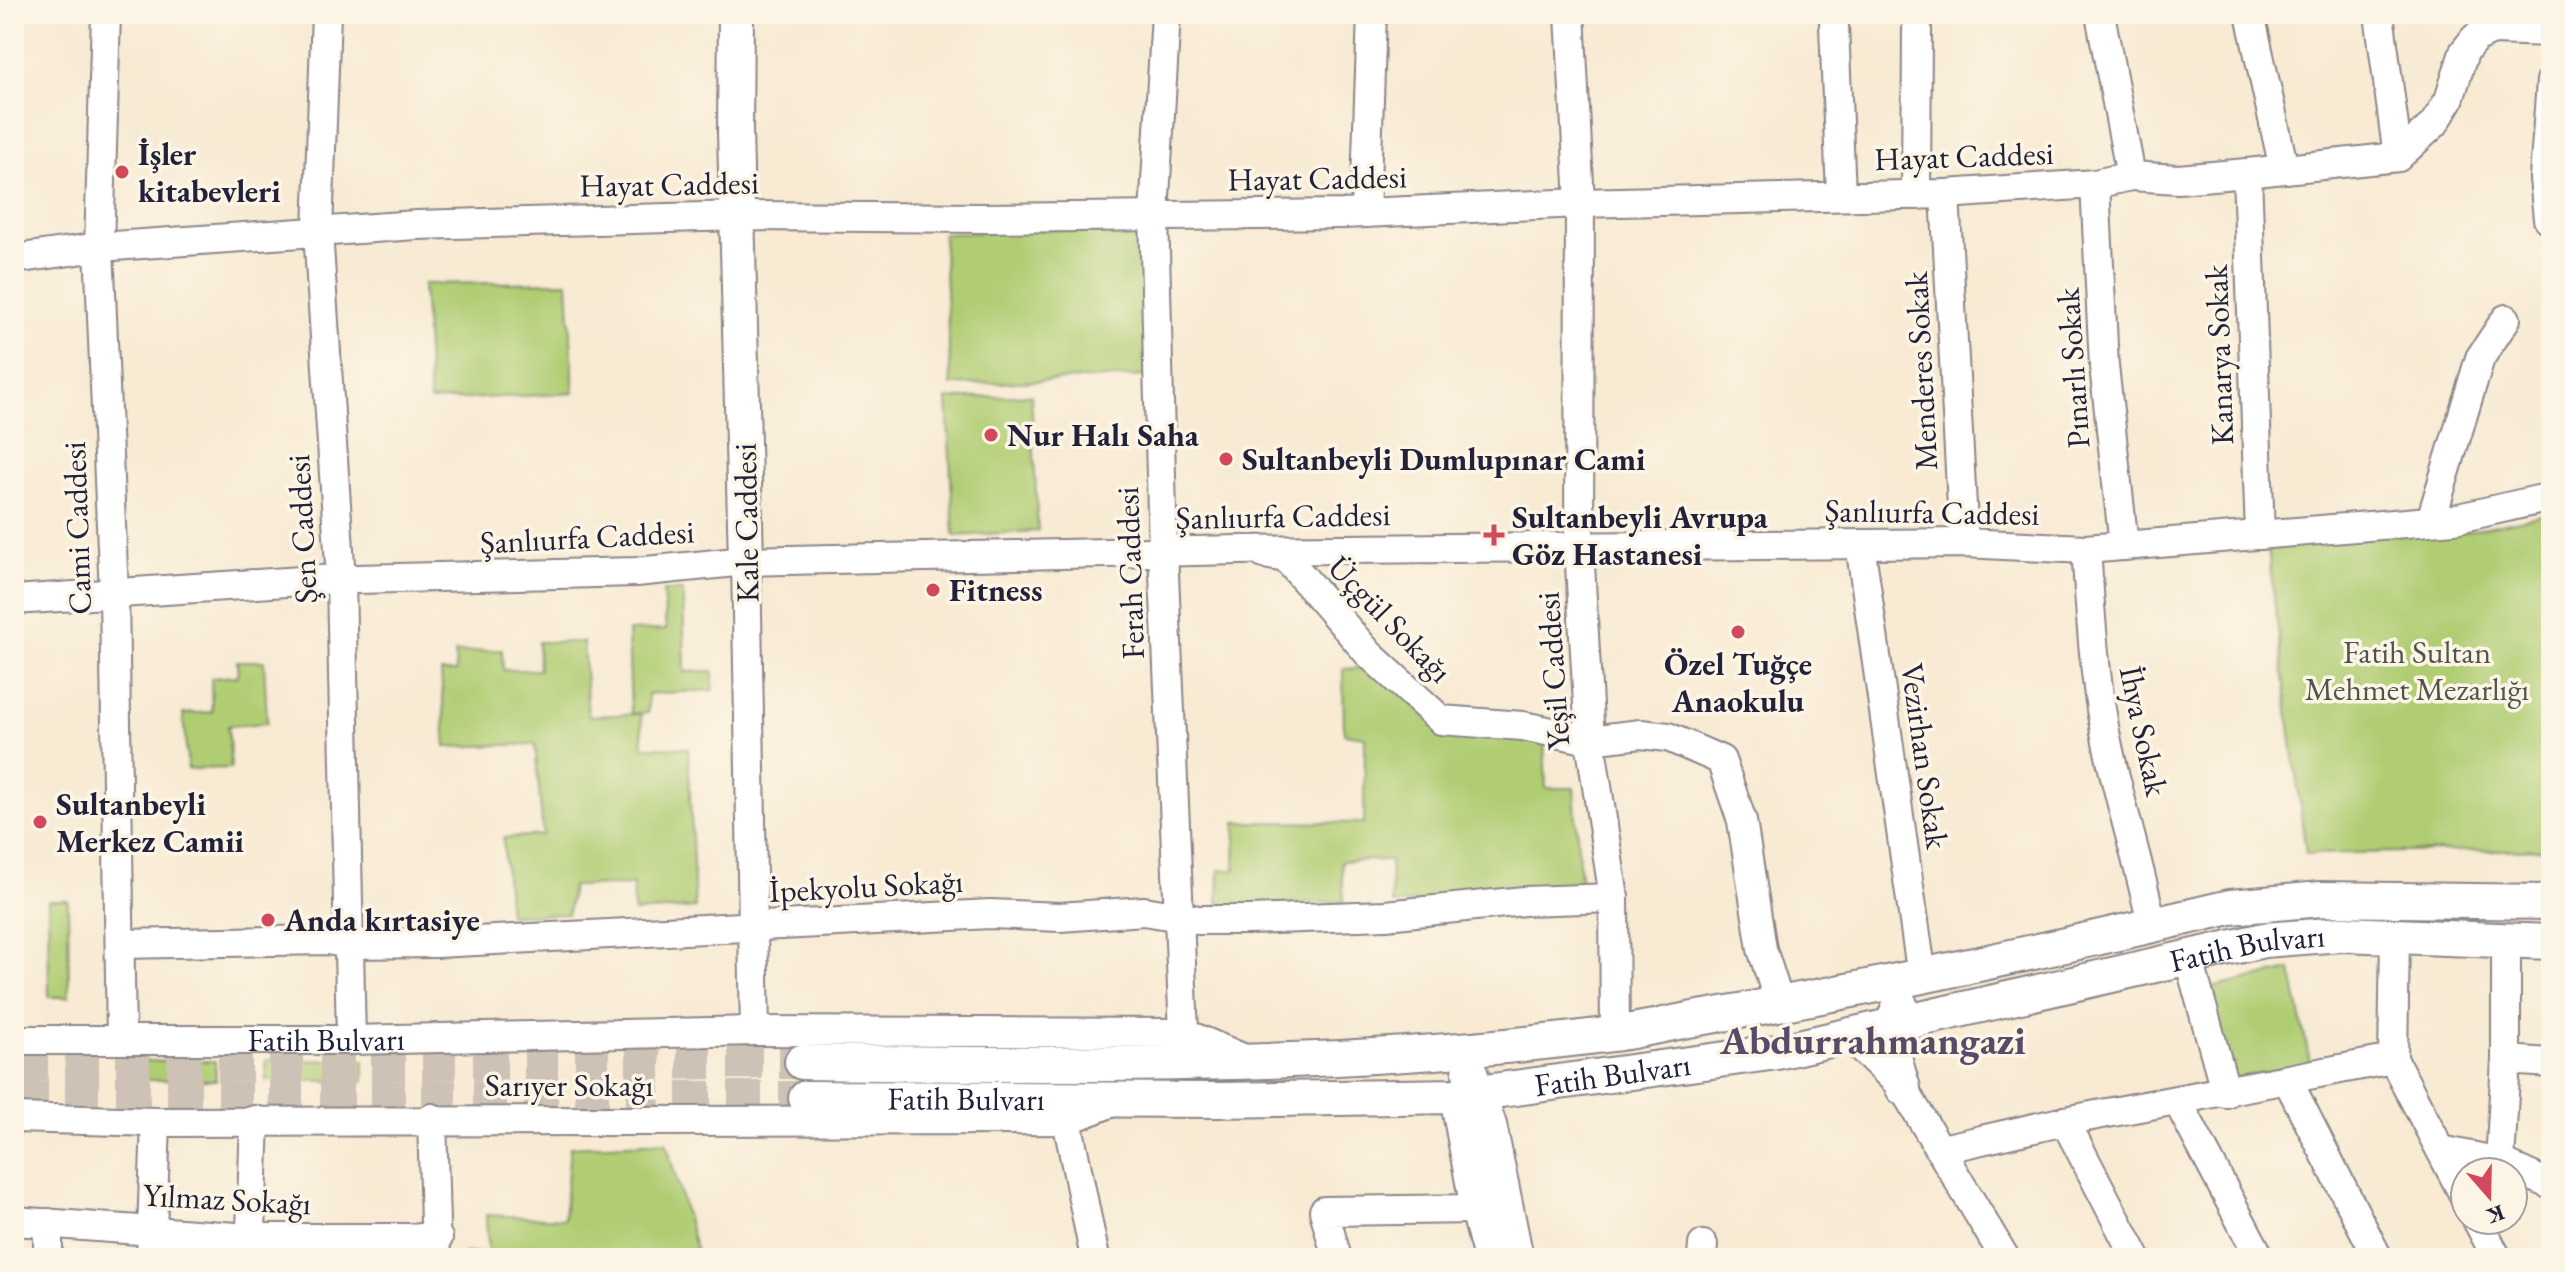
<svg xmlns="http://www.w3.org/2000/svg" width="2565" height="1272" font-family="'EB Garamond',serif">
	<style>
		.green { fill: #b0cd73; stroke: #697857; stroke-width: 2 }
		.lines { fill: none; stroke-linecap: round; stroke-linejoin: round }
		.major-tunnel { stroke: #cdc2b5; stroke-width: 34; stroke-dasharray: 34 17; stroke-linecap: butt }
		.minor-casing { stroke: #8d8687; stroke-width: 32 }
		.major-casing { stroke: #8d8687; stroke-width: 38 }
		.minor { stroke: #fff; stroke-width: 28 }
		.major { stroke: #fff; stroke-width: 34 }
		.poi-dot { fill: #d1495b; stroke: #fcf5e5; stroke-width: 3 }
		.labels { text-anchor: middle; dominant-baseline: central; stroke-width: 7; stroke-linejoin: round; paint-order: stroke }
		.poi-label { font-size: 32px; font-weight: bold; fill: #22223b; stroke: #fcf5e5; text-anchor: start }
		.street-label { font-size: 32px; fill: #22223b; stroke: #fcf5e5 }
		.park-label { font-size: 32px; fill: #4d554c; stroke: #fcf5e5 }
		.district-label { font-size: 40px; font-weight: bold; fill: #584b6a; stroke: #fcf5e5 }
	</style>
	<rect width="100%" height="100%" fill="#fcf5e5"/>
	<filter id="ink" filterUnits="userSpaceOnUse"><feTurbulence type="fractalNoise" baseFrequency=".0125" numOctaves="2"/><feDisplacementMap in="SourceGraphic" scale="16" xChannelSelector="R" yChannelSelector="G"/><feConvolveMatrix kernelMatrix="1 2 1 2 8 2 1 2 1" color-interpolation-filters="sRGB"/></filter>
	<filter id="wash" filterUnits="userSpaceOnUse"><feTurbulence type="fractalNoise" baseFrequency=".006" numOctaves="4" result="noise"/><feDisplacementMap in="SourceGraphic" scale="32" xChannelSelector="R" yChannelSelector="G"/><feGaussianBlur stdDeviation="1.8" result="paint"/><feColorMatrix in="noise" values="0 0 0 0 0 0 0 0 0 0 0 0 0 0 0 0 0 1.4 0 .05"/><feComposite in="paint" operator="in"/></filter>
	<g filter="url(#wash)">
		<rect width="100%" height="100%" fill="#f8ead3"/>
		<path class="green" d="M 1143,226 L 1146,376 L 951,385 L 943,234 Z
			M 568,282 L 574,393 L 430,401 L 423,284 Z
			M 1031,395 L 1038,531 L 954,536 L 947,399 Z
			M 2551,513 L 2551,849 L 2306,854 L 2267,541 L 2464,532 Z
			M 663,591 L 683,591 L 685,672 L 713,671 L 713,690 L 648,694 L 648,713 L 631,713 L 628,631 L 666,630 Z
			M 538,642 L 583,642 L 588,716 L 641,714 L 643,747 L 688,748 L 695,908 L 634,912 L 633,885 L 572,886 L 568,914 L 509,915 L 503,838 L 543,835 L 535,744 L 446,747 L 441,672 L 456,672 L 455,653 L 502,650 L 503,670 L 539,670 Z
			M 237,661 L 264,661 L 267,723 L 228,726 L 231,768 L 188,769 L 183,714 L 212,712 L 211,678 L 238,676 Z
			M 1373,667 L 1444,729 L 1544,739 L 1546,788 L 1574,788 L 1581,893 L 1392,904 L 1390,860 L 1341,861 L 1344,901 L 1218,907 L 1219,870 L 1235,870 L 1236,822 L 1364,823 L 1365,737 L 1344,734 L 1343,669 Z
			M 48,900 L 68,900 L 69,997 L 49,997 Z
			M 2291,970 L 2311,1067 L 2227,1079 L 2207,989 Z
			M 266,1060 L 364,1061 L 364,1081 L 266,1080 Z
			M 119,1061 L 215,1061 L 216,1080 L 119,1080 Z
			M 666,1142 L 698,1258 L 464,1258 L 464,1253 L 488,1254 L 486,1215 L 564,1219 L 570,1147 Z"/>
	</g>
	<g filter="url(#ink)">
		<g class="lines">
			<path class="major-tunnel" d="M 14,1065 L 802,1062
				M 14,1097 L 806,1098"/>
			<g class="minor-casing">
				<g id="minor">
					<path d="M 106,14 L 99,247 L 114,594 L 121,1040"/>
					<path d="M 326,14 L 318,231 L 341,580 L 351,1040"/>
					<path d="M 1166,14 L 1154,214 L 1163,551 L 1184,1033"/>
					<path d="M 1570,14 L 1580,203 L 1579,547 L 1590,740 L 1614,898 L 1615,1034"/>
					<path d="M 2100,14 L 2131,176"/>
					<path d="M 2250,14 L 2284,169"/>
					<path d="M 2379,14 L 2398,157"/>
					<path d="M 1834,25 L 1841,195"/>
					<path d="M 2551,81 L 2544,178 L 2551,177"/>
					<path d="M 2247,173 L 2260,535"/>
					<path d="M 2544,178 L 2548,219"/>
					<path d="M 2095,184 L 2104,366 L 2124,546"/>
					<path d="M 1945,194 L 1964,543"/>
					<path d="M 1916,195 L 1917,29"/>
					<path d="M 1365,213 L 1372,14"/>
					<path d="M 14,259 L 99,247 L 416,225 L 739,216 L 984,218 L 1343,214 L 1580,203 L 1945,194 L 2095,184 L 2131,176 L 2178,179 L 2247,173 L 2398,157 L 2434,124 L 2449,100 L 2464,52 L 2475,38 L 2493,30 L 2551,32"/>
					<path d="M 2431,520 L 2480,358 L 2506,319"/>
					<path d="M 1860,544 L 1922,977"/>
					<path d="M 2086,549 C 2091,616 2094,685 2109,751 C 2122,810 2140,867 2152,925"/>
					<path d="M 1264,554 L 1286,558 L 1369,654 L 1441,720 L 1523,726 L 1590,740 L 1641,734 L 1668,737 L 1721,760 L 1742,821 L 1762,949 L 1780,1005"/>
					<path d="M 746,561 L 755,1031"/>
					<path d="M 14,600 L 316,580 L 636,572 L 746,561 L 1239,550 L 1964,543 L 2086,549 L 2454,519 L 2551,497"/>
					<path d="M 2395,938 L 2393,1059 L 2465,1197"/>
					<path d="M 120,944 L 329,940 L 348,944 L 437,943 L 990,914 L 1060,917 L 1144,911 L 1199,920 L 1250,920 L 1386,915 L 1524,901 L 1614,898"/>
					<path d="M 2188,956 L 2226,1093"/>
					<path d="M 1850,1037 L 1903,1088 L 2005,1258"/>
					<path id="s1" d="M 14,1040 L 351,1040 L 755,1031 L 1184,1033 L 1247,1060"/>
					<path d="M 2506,1060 L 2551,1063"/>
					<path d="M 2288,1081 L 2378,1258"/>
					<path d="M 2177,1100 L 2260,1258"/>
					<path d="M 14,1118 L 156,1122 L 1067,1120 L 1110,1103"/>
					<path d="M 432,1118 L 436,1258"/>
					<path d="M 1067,1120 L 1095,1258"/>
					<path d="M 2065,1121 L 2136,1258"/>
					<path d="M 1942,1149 L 2065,1121 L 2393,1059"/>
					<path d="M 2441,1150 L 2500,1162 L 2551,1185"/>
					<path d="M 2500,1162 L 2506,1060 L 2506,941"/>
					<path d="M 2477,1220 L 2497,1258"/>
					<path d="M 14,1221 L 250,1238 L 438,1238"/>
					<path d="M 48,1258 L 48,1223"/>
					<path d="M 151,1258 L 156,1122"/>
					<path d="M 250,1258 L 255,1120"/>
					<path d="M 1337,1258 L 1324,1211 L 1478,1209"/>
					<path d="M 1702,1258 L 1703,1245"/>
				</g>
			</g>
			<g class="major-casing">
				<g id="major">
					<path d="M 736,14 L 735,131 L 746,561"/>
					<path d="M 1900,1005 C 1886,1036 1893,1057 1903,1088"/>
					<path d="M 802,1062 C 1073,1066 1344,1069 1613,1034 C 1644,1030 1674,1022 1705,1017 C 1882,987 2056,948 2230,907 L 2321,899 L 2551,902"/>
					<path d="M 1470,1073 L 1489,1125 L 1516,1258"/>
					<path d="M 1457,1096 L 1478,1209 L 1491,1258"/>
					<path id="s2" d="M 806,1098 L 1218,1100 L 1457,1096 L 1777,1052 L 2264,940 L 2342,934 L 2551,942"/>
				</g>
			</g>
			<use href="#minor" class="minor"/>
			<use href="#major" class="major"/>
		</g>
	</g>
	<g class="poi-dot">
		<circle cx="122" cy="172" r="8"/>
		<circle cx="991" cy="435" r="8"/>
		<circle cx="1226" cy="459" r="8"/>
		<path d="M1490 523h8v8h8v8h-8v8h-8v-8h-8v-8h8z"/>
		<circle cx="933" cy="590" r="8"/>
		<circle cx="1738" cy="632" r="8"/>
		<circle cx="40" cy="822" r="8"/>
		<circle cx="268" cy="920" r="8"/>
	</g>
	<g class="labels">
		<g class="poi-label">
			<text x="138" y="154">İşler<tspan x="138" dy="37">kitabevleri</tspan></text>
			<text x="1007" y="435">Nur Halı Saha</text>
			<text x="1242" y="459">Sultanbeyli Dumlupınar Cami</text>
			<text x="1512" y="517">Sultanbeyli Avrupa<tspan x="1512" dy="37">Göz Hastanesi</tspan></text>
			<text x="949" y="590">Fitness</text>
			<text x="1738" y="664" text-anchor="middle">Özel Tuğçe<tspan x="1738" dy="37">Anaokulu</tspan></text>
			<text x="56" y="804">Sultanbeyli<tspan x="56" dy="37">Merkez Camii</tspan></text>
			<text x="284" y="920">Anda kırtasiye</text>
		</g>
		<g class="street-label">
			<text transform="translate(1964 156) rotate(-2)">Hayat Caddesi</text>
			<text transform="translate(1317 178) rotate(-1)">Hayat Caddesi</text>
			<text transform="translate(669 184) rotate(-1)">Hayat Caddesi</text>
			<text transform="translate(2219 355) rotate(-92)">Kanarya Sokak</text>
			<text transform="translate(2073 368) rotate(-94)">Pınarlı Sokak</text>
			<text transform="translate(1921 371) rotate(-93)">Menderes Sokak</text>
			<text transform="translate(1932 512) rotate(1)">Şanlıurfa Caddesi</text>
			<text transform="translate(1283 516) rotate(-1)">Şanlıurfa Caddesi</text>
			<text transform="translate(746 523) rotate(-91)">Kale Caddesi</text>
			<text transform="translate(77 528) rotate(-92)">Cami Caddesi</text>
			<text transform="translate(302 529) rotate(-93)">Şen Caddesi</text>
			<text transform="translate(587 537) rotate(-3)">Şanlıurfa Caddesi</text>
			<text transform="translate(1130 573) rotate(-92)">Ferah Caddesi</text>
			<text transform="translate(1390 619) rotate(46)">Üçgül Sokağı</text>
			<text transform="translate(1553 671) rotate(-94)">Yeşil Caddesi</text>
			<text transform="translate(2144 731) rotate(78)">İhya Sokak</text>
			<text transform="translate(1925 756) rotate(82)">Vezirhan Sokak</text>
			<text transform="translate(866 886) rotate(-3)">İpekyolu Sokağı</text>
			<text stroke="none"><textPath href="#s2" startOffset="1456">Fatih Bulvarı</textPath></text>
			<text stroke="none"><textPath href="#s1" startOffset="312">Fatih Bulvarı</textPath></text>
			<text stroke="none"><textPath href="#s2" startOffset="808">Fatih Bulvarı</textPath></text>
			<text x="569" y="1085">Sarıyer Sokağı</text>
			<text stroke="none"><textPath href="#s2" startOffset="160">Fatih Bulvarı</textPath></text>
			<text transform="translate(227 1199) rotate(3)">Yılmaz Sokağı</text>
		</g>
		<g class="park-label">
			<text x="2417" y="652">Fatih Sultan<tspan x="2417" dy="37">Mehmet Mezarlığı</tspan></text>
		</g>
		<g class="district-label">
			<text x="1873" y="1040">Abdurrahmangazi</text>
		</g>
	</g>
	<rect width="2565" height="1272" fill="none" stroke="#fcf5e5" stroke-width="48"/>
	<g transform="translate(2489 1196) rotate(160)"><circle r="38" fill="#fcf5e5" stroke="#a5a1a1" stroke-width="2"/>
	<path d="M0-6L14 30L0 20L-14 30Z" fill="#d1495b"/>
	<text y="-12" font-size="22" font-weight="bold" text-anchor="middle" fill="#22223b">K</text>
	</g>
</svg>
